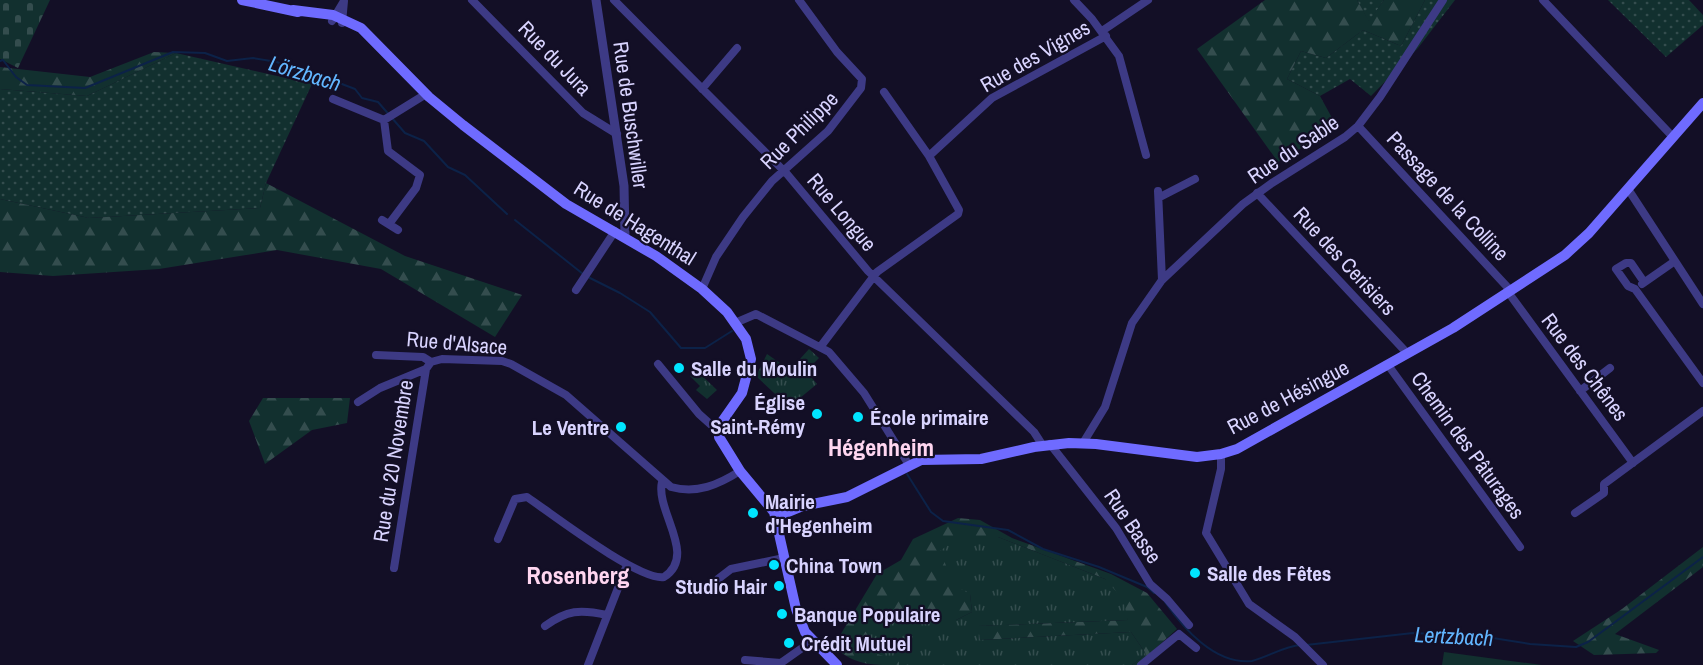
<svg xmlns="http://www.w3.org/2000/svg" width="1703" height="665" font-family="'Archivo Narrow',sans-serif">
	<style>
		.grass { fill: url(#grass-dots) }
		.forest { fill: url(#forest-firs) }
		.cemetery { fill: url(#cemetery-stones) }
		.park { fill: url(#park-tufts) }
		.pitch { fill: #12302f }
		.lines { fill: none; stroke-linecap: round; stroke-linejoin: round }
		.stream { stroke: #0c2248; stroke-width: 2 }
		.minor { stroke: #3d3a85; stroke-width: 8 }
		.tertiary { stroke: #3d3a85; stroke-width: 9 }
		.secondary { stroke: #6f6bff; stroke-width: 10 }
		.poi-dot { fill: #00e5ff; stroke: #130f26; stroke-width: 2 }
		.labels { text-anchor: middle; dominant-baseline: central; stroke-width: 4.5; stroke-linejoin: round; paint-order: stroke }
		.street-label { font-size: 21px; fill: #d9d4ff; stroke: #130f26 }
		.poi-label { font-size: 21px; font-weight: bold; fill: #d9d4ff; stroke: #130f26; text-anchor: start }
		.water-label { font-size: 22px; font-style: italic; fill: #62b6ff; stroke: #130f26 }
		.quarter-label { font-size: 24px; font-weight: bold; fill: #ffd6f0; stroke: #130f26 }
	</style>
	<defs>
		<pattern id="grass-dots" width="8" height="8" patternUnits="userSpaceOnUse" patternTransform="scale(1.5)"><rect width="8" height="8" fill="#12302f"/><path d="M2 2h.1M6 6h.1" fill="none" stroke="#344d4e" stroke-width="1.8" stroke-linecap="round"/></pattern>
		<pattern id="forest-firs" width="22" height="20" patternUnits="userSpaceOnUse" patternTransform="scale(1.5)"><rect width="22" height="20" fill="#12302f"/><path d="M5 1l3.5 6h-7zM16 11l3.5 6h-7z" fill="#344d4e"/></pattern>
		<pattern id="cemetery-stones" width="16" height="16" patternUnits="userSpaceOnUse" patternTransform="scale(1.5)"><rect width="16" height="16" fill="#12302f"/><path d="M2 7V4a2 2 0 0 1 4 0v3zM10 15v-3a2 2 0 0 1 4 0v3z" fill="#344d4e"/></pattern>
		<pattern id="park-tufts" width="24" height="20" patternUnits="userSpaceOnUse" patternTransform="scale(1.5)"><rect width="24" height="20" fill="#12302f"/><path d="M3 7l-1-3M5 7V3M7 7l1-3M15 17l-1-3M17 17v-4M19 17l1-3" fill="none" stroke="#344d4e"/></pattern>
	</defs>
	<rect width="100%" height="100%" fill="#130f26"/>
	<path class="grass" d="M 1357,0 L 1384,0 L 1369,22 Z
		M 1425,0 L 1455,0 L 1418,48 L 1371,96 L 1350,79 L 1320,96 L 1287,79 L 1301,51 L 1326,58 L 1363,30 L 1401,46 Z
		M 1608,0 L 1689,0 L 1703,15 L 1703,25 L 1666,57 Z
		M 176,53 L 312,84 L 266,183 L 260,208 L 89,218 L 0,199 L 0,89 L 87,96 Z"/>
	<path class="forest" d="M 1265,0 L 1357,0 L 1369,21 L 1384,0 L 1425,0 L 1401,46 L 1363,30 L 1326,58 L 1301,51 L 1287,79 L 1320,96 L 1337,127 L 1278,162 L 1197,49 Z
		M 154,52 L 176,53 L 87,96 L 0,89 L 0,67 L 90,77 Z
		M 266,183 L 405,256 L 522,295 L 495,337 L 381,269 L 277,250 L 159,269 L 53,276 L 0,272 L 0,199 L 89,218 L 260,208 Z
		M 263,398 L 350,398 L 347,423 L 312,430 L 265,464 L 249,421 Z
		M 958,518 L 980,520 L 1012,538 L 1111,574 L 1147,593 L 1177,629 L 1137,665 L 1132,665 L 1146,654 L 1131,632 L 980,640 L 977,626 L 1128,620 L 1105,579 L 998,537 L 970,594 L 972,612 L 956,620 L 900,661 L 899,665 C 867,665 857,665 833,647 L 877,574 L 901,560 L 913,539 Z
		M 1703,547 L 1703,567 L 1615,634 L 1659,650 L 1656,653 L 1594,655 L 1573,641 L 1622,609 Z"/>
	<path class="cemetery" d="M 0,0 L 50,0 L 18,68 L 0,59 Z"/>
	<path class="park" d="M 809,349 L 819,358 L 806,371 L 817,384 L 789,407 L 757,377 L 757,374 L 767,354 L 790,370 Z
		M 696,370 L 717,390 L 707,399 L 696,390 L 700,386 L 690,376 Z
		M 960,536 L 998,537 L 1105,579 L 1123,599 L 1128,620 L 978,626 L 980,640 L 1131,632 L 1146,654 L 1132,665 L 899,665 L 899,661 L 871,652 L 870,624 C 885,618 935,607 949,614 C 952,615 954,618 956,620 L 972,612 L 970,594 L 954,585 L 940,551 Z"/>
	<path class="pitch" d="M 1444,652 L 1542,665 L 1442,665 Z"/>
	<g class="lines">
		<path class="stream" d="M 0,61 L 3,60 L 16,77 L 27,85 L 85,88 L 173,52 L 205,53 L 227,61 L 253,58 L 277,62 L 315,80 L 334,81 L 355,89 L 362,98 L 378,102 L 405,133 L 424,141 L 448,167 L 465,175 L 507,214
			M 515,220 L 583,274
			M 588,277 L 620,293 L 650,312 L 681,348 L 705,348 L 732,331
			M 907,474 L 931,512 L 943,521 L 1008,530 L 1043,549 L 1099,567 L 1147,587 L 1154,593
			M 1165,602 C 1183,628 1215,665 1252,661 C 1268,657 1284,646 1301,645
			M 1306,645 L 1413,633 L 1480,636 L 1530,644 L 1576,647 L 1588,642 L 1703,557"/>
		<path class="minor" d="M 472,0 L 583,113 L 617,134
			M 614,0 L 787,174 L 868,271 L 1034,432 L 1043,446
			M 1074,0 L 1092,19 L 1119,56 L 1146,155
			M 1543,0 L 1673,137
			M 332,21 L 344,1 L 342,23
			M 1102,31 L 1148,0
			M 702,89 L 737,48
			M 333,99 L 384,120 L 426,94
			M 384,120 L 388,151 L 420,175 L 416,188 L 389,224
			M 1358,126 L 1511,291
			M 929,156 L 992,98 L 1106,36
			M 1628,189 L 1703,304
			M 1158,191 L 1162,280
			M 1257,193 L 1407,353
			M 1160,197 L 1195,179
			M 382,220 L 398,230
			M 1644,282 L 1631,263 L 1626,263 L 1616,269 L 1628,286 L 1635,289 L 1703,383
			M 1642,284 L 1675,261
			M 702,289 L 716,257 L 743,217 L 772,181 L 828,131 L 861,88 L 862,79 L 837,52 L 799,0
			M 576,290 L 615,231
			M 1508,292 L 1633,463
			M 735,323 L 756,314 L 829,352 L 864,393 L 909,465
			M 821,346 L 877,272 L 958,214 L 959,210 L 929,156 L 884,92
			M 376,355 L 423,357 L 431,362 L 442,359 L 502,361 L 511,364 L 566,395 L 671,487 C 697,494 718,485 740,471
			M 658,364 L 699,414 L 718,431
			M 1388,365 L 1520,547
			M 1580,391 L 1610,368
			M 358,402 L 380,388 L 426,369
			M 1083,443 L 1105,407 L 1132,323 L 1162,280 L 1243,204 L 1272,183 L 1345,137 L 1358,126 L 1380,97 L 1443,0
			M 1050,444 L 1116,528 L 1150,584 L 1167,599 L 1189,625
			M 1221,454 L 1221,469 L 1206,533 L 1249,604 L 1295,637 L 1323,665
			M 1575,513 L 1604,493 L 1604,484 L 1703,411
			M 498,539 L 515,499 L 527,497 C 552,514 639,581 664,577 C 698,555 655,511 662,482
			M 394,568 L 426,369 L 431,362
			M 718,579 L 731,569 L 784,558
			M 545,626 C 567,610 580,609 607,615
			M 745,660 L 781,663
			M 588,665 L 627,565
			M 778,665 L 812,641
			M 1141,665 L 1179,634 L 1196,648"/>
		<path class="tertiary" d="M 596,0 L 624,186 L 625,236"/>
		<path class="secondary" d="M 242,0 L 298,12
			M 293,10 L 333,15 L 361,28 L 429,97 L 463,125 L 566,204 L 656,256 L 702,289 L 727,312 L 746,339 L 751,359 L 742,393 L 721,423 L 719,437 L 740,471 L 774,512 L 796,609 L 805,632 L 837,665
			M 774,512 L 786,513 L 803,506 L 847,497 L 921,460 L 981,459 L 1034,447 L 1069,443 L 1096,444 L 1197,457 L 1221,454 L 1237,449 L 1453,328 L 1565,255 L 1589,233 L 1703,103"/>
	</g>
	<g class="poi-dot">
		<circle cx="679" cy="368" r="6"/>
		<circle cx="817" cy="414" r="6"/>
		<circle cx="858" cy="417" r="6"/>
		<circle cx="621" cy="427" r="6"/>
		<circle cx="753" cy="513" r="6"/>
		<circle cx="774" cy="565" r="6"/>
		<circle cx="1195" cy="573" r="6"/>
		<circle cx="779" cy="586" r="6"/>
		<circle cx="782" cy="614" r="6"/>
		<circle cx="789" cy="643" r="6"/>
	</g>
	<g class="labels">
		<g class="street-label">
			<text transform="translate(1035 56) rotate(-30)">Rue des Vignes</text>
			<text transform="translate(555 58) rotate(46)">Rue du Jura</text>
			<text transform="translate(631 115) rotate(82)">Rue de Buschwiller</text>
			<text transform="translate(799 130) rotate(-45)">Rue Philippe</text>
			<text transform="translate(1293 149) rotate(-34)">Rue du Sable</text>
			<text transform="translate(1448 196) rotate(47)">Passage de la Colline</text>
			<text transform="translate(842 212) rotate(50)">Rue Longue</text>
			<text transform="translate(635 223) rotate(32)">Rue de Hagenthal</text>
			<text transform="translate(1345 261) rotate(47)">Rue des Cerisiers</text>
			<text transform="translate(457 343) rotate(5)">Rue d'Alsace</text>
			<text transform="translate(1585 367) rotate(53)">Rue des Chênes</text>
			<text transform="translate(1288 397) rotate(-28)">Rue de Hésingue</text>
			<text transform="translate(1468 445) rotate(54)">Chemin des Pâturages</text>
			<text transform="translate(393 461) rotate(-81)">Rue du 20 Novembre</text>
			<text transform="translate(1133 526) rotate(56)">Rue Basse</text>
		</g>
		<g class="poi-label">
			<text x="691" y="368">Salle du Moulin</text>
			<text x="805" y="402" text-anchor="end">Église<tspan x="805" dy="24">Saint-Rémy</tspan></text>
			<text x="870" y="417">École primaire</text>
			<text x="609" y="427" text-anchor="end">Le Ventre</text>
			<text x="765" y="501">Mairie<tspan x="765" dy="24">d'Hegenheim</tspan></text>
			<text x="786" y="565">China Town</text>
			<text x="1207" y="573">Salle des Fêtes</text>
			<text x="767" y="586" text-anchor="end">Studio Hair</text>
			<text x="794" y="614">Banque Populaire</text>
			<text x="801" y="643">Crédit Mutuel</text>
		</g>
		<g class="water-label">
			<text transform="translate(305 73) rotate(17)">Lörzbach</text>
			<text transform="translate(1454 636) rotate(3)">Lertzbach</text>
		</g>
		<g class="quarter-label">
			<text x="881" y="447">Hégenheim</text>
			<text x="578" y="575">Rosenberg</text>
		</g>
	</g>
</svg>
